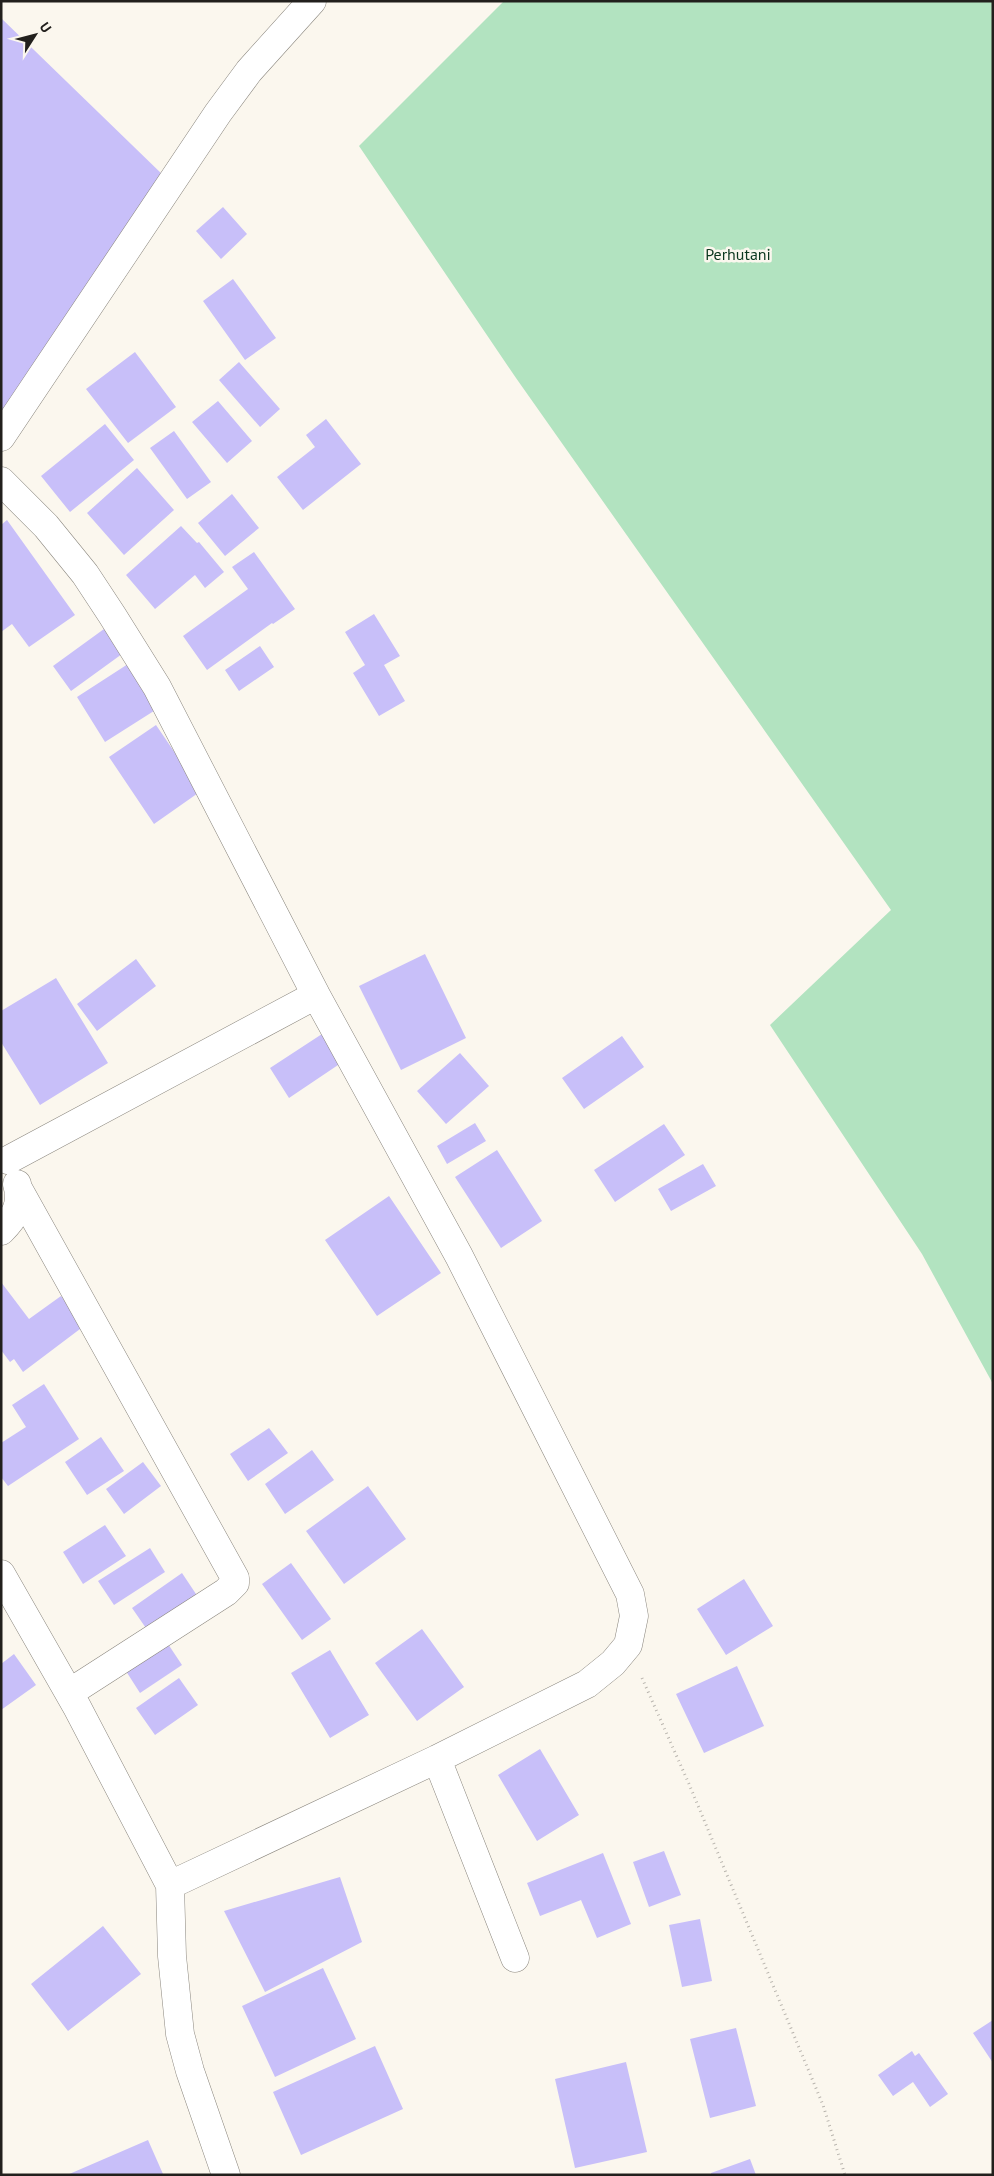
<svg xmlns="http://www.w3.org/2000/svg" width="994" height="2176" font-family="'PT Sans',sans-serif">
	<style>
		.green { fill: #b2e3c0 }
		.building { fill: #c8bff9 }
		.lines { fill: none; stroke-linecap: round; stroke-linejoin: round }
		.minor-casing { stroke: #8a867e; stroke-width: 29 }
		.path { stroke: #b9b5ae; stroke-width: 3; stroke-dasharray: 1 4; stroke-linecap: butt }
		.minor { stroke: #fff; stroke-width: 28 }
		.labels { text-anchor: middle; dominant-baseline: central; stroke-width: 5; stroke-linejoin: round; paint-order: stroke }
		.park-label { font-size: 16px; fill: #0b371e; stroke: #fbf7ee }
	</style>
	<rect width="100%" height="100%" fill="#fbf7ee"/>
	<path class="green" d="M 504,1 L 993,1 L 993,1384 L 922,1254 L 770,1025 L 891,910 L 516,378 L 359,146 Z"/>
	<path class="building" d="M 1,18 L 164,176 L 1,417 Z
		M 223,207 L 247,234 L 221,259 L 196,231 Z
		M 233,279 L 276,338 L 245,360 L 203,301 Z
		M 135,352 L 176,407 L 128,443 L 86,389 Z
		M 239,362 L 280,409 L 260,427 L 219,380 Z
		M 218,401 L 252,441 L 227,463 L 192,422 Z
		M 326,419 L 361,464 L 303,510 L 277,477 L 315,447 L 306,435 Z
		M 105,424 L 134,460 L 70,512 L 41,476 Z
		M 174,431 L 211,482 L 187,499 L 150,448 Z
		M 137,468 L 174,510 L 124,555 L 87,513 Z
		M 232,494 L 259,528 L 225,556 L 198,523 Z
		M 7,520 L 75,615 L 29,647 L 12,624 L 1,632 L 1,525 Z
		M 181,526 L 197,543 L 199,542 L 224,572 L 205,588 L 195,575 L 155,609 L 126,575 Z
		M 254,552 L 295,609 L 273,624 L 272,623 L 207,670 L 183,636 L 248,589 L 232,567 Z
		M 374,614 L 400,656 L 384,665 L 405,701 L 379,716 L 353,673 L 365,665 L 345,632 Z
		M 104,629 L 122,654 L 71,691 L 53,666 Z
		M 260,646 L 274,667 L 239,691 L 225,670 Z
		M 128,664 L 157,709 L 105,742 L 77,697 Z
		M 156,725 L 201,791 L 154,824 L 109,757 Z
		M 425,954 L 466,1038 L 401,1070 L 359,986 Z
		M 136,959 L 156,986 L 97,1031 L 77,1004 Z
		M 56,978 L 108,1063 L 40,1105 L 1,1042 L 1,1011 Z
		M 322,1034 L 341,1063 L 289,1098 L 270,1068 Z
		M 622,1036 L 644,1067 L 584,1109 L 562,1078 Z
		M 460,1053 L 489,1086 L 446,1124 L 417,1091 Z
		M 475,1123 L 486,1141 L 447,1164 L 437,1146 Z
		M 664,1124 L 685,1155 L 615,1202 L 594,1170 Z
		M 497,1150 L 542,1221 L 501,1248 L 455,1177 Z
		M 703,1164 L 716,1186 L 671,1211 L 658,1189 Z
		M 389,1196 L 441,1273 L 377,1316 L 325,1240 Z
		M 1,1282 L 29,1319 L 61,1296 L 84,1326 L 23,1372 L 14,1359 L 10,1362 L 1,1350 Z
		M 44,1384 L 79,1439 L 8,1486 L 1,1477 L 1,1443 L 26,1427 L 12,1405 Z
		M 269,1428 L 288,1453 L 248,1481 L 230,1454 Z
		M 101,1437 L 124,1471 L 87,1495 L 65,1462 Z
		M 312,1450 L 334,1480 L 285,1514 L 265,1484 Z
		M 143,1462 L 161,1486 L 124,1514 L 106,1489 Z
		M 368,1486 L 406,1539 L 344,1584 L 306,1531 Z
		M 105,1525 L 126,1556 L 83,1584 L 63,1552 Z
		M 150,1548 L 165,1572 L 114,1605 L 98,1581 Z
		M 291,1563 L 331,1619 L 302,1640 L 262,1584 Z
		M 182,1573 L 198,1597 L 148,1631 L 132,1608 Z
		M 744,1579 L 773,1626 L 726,1655 L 697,1609 Z
		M 422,1629 L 464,1687 L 417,1721 L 375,1663 Z
		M 166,1641 L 182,1665 L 140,1693 L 124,1668 Z
		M 330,1650 L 369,1715 L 330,1738 L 291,1673 Z
		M 14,1654 L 36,1685 L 1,1710 L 1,1664 Z
		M 737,1666 L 764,1726 L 704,1753 L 676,1694 Z
		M 179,1678 L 198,1705 L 155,1735 L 136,1708 Z
		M 540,1749 L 579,1815 L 537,1841 L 498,1775 Z
		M 664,1851 L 681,1895 L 649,1907 L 633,1862 Z
		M 603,1853 L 631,1924 L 597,1938 L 581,1900 L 540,1916 L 527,1883 Z
		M 340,1877 L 362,1942 L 265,1992 L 224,1911 Z
		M 700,1919 L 712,1981 L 682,1987 L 669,1925 Z
		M 103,1926 L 141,1974 L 68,2031 L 31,1984 Z
		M 323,1968 L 356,2039 L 275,2077 L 242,2006 Z
		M 993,2020 L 993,2063 L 973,2033 Z
		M 736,2028 L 756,2106 L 710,2118 L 690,2039 Z
		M 375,2046 L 403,2109 L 301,2155 L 273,2092 Z
		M 912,2051 L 915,2056 L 919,2053 L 948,2094 L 930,2107 L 913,2082 L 893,2096 L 878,2075 Z
		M 626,2062 L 647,2152 L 575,2168 L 555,2079 Z
		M 148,2140 L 163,2174 L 161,2175 L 67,2175 Z
		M 750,2159 L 756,2175 L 711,2175 L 711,2173 Z"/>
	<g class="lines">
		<g class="minor-casing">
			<path id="minor" d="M 1,437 L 218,113 L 249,71 L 312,1
				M 1,481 L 46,526 L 85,574 L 112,615 L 157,687 L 316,995 L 459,1256 L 630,1594 L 634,1616 L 628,1645 L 613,1663 L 587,1684 L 437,1759 L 170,1885
				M 8,1160 L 316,995
				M 19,1190 L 235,1578 L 235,1583 L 226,1592 L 69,1693
				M 1,1231 C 15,1217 23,1204 17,1184
				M 1,1574 L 77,1707 L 170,1885 L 172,1956 L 180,2034 L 190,2071 L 226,2175
				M 437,1759 L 515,1958"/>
		</g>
		<path class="path" d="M 642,1678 L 689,1784 L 823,2105 L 845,2175"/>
		<use href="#minor" class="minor"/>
	</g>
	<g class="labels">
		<g class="park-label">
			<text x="738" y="254">Perhutani</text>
		</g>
	</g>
	<rect width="994" height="2176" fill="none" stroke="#22201d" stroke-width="5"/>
	<g transform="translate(35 35) rotate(54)" stroke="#fbf7ee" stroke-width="4" paint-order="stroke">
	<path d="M0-4L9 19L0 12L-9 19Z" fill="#22201d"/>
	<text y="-8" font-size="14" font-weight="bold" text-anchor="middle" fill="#22201d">U</text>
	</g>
</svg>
